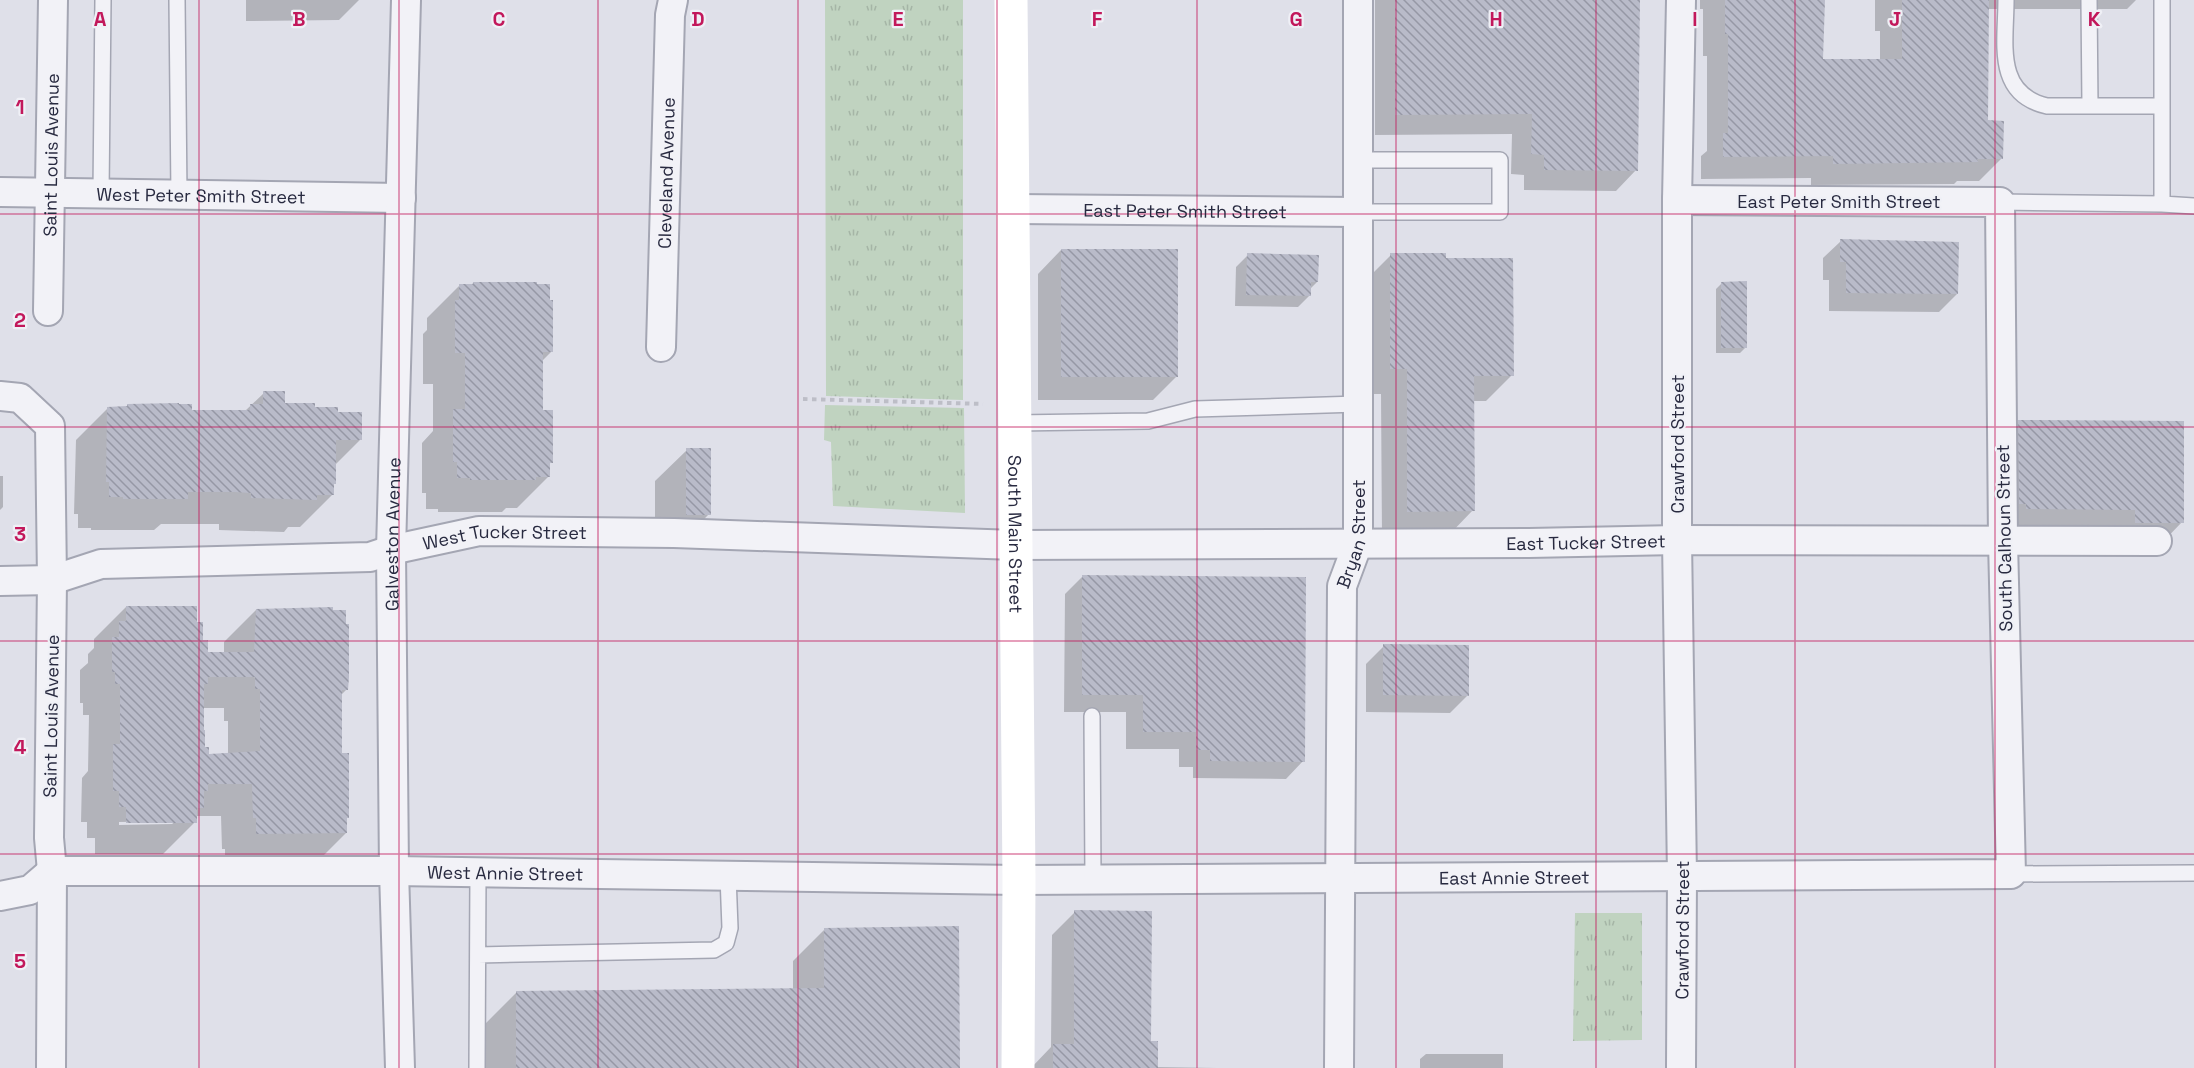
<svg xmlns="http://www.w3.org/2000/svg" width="2194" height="1068" font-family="'Space Grotesk',sans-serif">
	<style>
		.grass { fill: url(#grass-tufts) }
		.shadow { fill: #0003; fill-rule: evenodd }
		.building { fill: url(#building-back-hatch); fill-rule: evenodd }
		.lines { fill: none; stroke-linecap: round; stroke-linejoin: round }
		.lane-casing { stroke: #a4a6b3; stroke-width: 18 }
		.street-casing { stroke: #a4a6b3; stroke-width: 32 }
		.path { stroke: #bdbec7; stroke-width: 4; stroke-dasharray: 4.5 4.5; stroke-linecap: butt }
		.lane { stroke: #f2f2f7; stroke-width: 15 }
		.street { stroke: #f2f2f7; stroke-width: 28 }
		.secondary { stroke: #fff; stroke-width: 33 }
		.grid { fill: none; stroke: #c2185b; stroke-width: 1.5; stroke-opacity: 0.55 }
		.labels { text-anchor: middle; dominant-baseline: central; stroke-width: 4.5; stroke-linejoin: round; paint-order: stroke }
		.street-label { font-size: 18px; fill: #282a40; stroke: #eff0f6 }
		.grid-label { font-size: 20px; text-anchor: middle; font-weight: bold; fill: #c2185b; stroke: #eff0f6; stroke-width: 4.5; stroke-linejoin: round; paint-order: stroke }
	</style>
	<defs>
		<pattern id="grass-tufts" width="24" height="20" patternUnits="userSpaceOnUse" patternTransform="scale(1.5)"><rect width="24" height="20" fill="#c0d3c0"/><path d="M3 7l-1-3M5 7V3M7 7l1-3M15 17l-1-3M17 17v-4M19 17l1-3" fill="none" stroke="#a5b5a6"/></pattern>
		<pattern id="building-back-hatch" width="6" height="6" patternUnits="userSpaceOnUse" patternTransform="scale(1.5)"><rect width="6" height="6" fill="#b9bbc9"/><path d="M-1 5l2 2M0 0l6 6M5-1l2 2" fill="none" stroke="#9698a5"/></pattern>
	</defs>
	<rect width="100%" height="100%" fill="#dfe0e9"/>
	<path class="grass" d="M 825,0 L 963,0 L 963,400 L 826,396 Z
		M 825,405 L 964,408 L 965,513 L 833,506 L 831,442 L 824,440 Z
		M 1575,913 L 1642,913 L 1642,1040 L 1573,1041 Z"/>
	<path class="shadow" d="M 246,0 L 359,0 L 339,20 L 246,21 Z
		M 1375,0 L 1639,0 L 1636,170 L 1616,191 L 1524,190 L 1524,175 L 1511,174 L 1512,134 L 1375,135 Z
		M 1700,0 L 1822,0 L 1821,60 L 1880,60 L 1880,31 L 1875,31 L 1875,0 L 2136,0 L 2127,9 L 1988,9 L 1986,122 L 2001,159 L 1979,181 L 1957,181 L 1954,184 L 1811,185 L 1811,178 L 1701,179 L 1701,156 L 1707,151 L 1707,56 L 1703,56 L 1703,9 L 1700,9 Z
		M 1841,241 L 1957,294 L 1939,312 L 1829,311 L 1829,280 L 1823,280 L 1823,258 Z
		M 1061,250 L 1176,377 L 1153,400 L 1038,400 L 1038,274 Z
		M 1248,255 L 1317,282 L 1310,289 L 1310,295 L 1298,307 L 1235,306 L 1236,267 Z
		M 1391,255 L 1444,260 L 1512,375 L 1486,401 L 1473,401 L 1473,510 L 1447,537 L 1382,537 L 1381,394 L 1365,394 L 1365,281 Z
		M 473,283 L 552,351 L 542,361 L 542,411 L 551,462 L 549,465 L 549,476 L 517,508 L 506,508 L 502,512 L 438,512 L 438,509 L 426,509 L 426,493 L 422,493 L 422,443 L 433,431 L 433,384 L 423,384 L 423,334 L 427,330 L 427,318 L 459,286 L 471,286 Z
		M 1722,283 L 1746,347 L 1740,353 L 1716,353 L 1716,289 Z
		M 264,393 L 284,405 L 314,408 L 337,414 L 360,440 L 335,465 L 332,495 L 300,527 L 288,527 L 284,532 L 219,530 L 219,524 L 161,524 L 154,530 L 91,530 L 91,528 L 78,528 L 78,514 L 74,514 L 76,440 L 108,408 L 125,408 L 128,405 L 190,411 L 245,411 Z
		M 2019,422 L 2182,522 L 2159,546 L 2003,532 L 1996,445 Z
		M 687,450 L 709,514 L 678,546 L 655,546 L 655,481 Z
		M 0,476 L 3,476 L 3,507 L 0,510 Z
		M 1083,576 L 1303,761 L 1286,779 L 1193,778 L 1193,767 L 1179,767 L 1179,749 L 1126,749 L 1126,712 L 1064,712 L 1065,594 Z
		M 126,607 L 195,624 L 207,653 L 224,653 L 224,642 L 256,610 L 347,689 L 341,695 L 341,754 L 346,833 L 314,865 L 225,865 L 225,849 L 222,849 L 221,816 L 195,816 L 195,822 L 163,854 L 95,854 L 95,838 L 87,838 L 87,822 L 81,822 L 82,778 L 88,771 L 89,715 L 83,715 L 83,703 L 80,703 L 80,670 L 88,663 L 88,654 L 94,648 L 94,639 ZM 202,708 L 224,708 L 224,721 L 228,721 L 228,754 L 207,756 L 204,748 ZM 176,821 L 172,824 L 119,825 L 119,822 Z
		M 1384,646 L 1468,695 L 1450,713 L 1366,712 L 1366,664 Z
		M 1075,912 L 1150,1042 L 1157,1067 L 1217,1068 L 1031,1068 L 1051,1047 L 1052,935 Z
		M 825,929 L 959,1068 L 485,1068 L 484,1025 L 516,993 L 793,990 L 793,961 Z
		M 1426,1054 L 1503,1054 L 1503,1068 L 1420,1068 L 1420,1059 Z"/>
	<path class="building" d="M 1395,0 L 1640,0 L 1638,171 L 1544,170 L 1544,155 L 1531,154 L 1532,114 L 1395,115 Z
		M 1725,0 L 1825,0 L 1823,59 L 1902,59 L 1902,0 L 1989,0 L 1988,120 L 2004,121 L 2003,159 L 1977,159 L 1978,162 L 1833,164 L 1833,156 L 1723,157 L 1723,133 L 1728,133 L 1728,34 L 1725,34 Z
		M 1840,239 L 1959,242 L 1958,294 L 1846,293 L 1846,262 L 1840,262 Z
		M 1061,249 L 1178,249 L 1178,377 L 1061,377 Z
		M 1247,253 L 1319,255 L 1318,282 L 1311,282 L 1311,296 L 1246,295 Z
		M 1390,253 L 1446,253 L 1446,258 L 1513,258 L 1514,376 L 1474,376 L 1475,511 L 1407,512 L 1407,369 L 1390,369 Z
		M 1747,281 L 1747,348 L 1721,348 L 1721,282 Z
		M 473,282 L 537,282 L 537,284 L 550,284 L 550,300 L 553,300 L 553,352 L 543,352 L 543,410 L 553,410 L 553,463 L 550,463 L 550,477 L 536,477 L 536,480 L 470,480 L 470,478 L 457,478 L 457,462 L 453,462 L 453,409 L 465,409 L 465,353 L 455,353 L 455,300 L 459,300 L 459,284 L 473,284 Z
		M 263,391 L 285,391 L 285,403 L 315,403 L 315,407 L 338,407 L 338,412 L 362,412 L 362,440 L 336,440 L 336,484 L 334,484 L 334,495 L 317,495 L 317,500 L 251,498 L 251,493 L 234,492 L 188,492 L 188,499 L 123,499 L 123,497 L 109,497 L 109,482 L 106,482 L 107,407 L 127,406 L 127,404 L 179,403 L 179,404 L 192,404 L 192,410 L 250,410 L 250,404 L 263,404 Z
		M 2018,420 L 2184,421 L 2184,523 L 2135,523 L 2135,510 L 2026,509 L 2026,504 L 2019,504 Z
		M 686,448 L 711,448 L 711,515 L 686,515 Z
		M 1082,575 L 1306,577 L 1305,762 L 1210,761 L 1210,750 L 1196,750 L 1196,732 L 1143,732 L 1143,695 L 1082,695 Z
		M 126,606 L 197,606 L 197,622 L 203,622 L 203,640 L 208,640 L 208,652 L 254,652 L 256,609 L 333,607 L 333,610 L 346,610 L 346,624 L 349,624 L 349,677 L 348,690 L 342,690 L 342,753 L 349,753 L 349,818 L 347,818 L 347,833 L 256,834 L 256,818 L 253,818 L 252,784 L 208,784 L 208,791 L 204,791 L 204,808 L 197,808 L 197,823 L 126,823 L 126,807 L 119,807 L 119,791 L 113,791 L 113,744 L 120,744 L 120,684 L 115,684 L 115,672 L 112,672 L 112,637 L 119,637 L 119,621 L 126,621 ZM 208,677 L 255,677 L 255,689 L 260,689 L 260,751 L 209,754 L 209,747 L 205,747 L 205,730 L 204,730 L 204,684 L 208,684 Z
		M 1383,644 L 1469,645 L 1469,696 L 1383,695 Z
		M 1074,910 L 1152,911 L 1151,1041 L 1158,1041 L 1158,1068 L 1053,1068 L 1053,1044 L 1074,1044 Z
		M 959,926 L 960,1068 L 516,1068 L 516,991 L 824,988 L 824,928 Z"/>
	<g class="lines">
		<g class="lane-casing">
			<path id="lane" d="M 177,0 L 179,195
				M 2006,0 C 2006,42 1994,94 2047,106 L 2162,106
				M 2089,0 L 2090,106
				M 101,193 L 103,0
				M 2000,202 L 2162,204 L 2162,0
				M 2162,204 L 2194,206
				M 1357,212 L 1500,212 L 1500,160 L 1358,160
				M 1014,423 L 1148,421 L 1195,409 L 1358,404
				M 1092,716 L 1093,879
				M 2011,874 L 2194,873
				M 478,955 L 714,950 L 726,943 L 730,928 L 728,876
				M 477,1068 L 478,873"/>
		</g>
		<g class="street-casing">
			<g id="street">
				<path id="s1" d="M 0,192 L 401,198"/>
				<path id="s2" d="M 1013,209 L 1357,212"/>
				<path id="s3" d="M 48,311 L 53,0"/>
				<path id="s4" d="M 661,347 L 670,15 L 673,0"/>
				<path d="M 0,396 L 20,398 L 50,426 L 52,580 L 49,838 L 52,871 L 51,1068"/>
				<path id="s5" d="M 0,581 L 52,580 L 101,564 L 370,557 L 391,550 L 479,531 L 674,533 L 1015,545 L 1529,543 L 1677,540 L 2157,541"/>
				<path id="s6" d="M 0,896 L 30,890 L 52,871 L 394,871 L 1019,880 L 2011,874 L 2003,541 L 2000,202 L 1677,200"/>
				<path id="s7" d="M 400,1068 L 394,871 L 391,550 L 406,0"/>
				<path id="s8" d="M 1339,1068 L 1342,586 L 1358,543 L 1358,0"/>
				<path id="s9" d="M 1681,1068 L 1682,876 L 1677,540 L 1677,200 L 1681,0"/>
			</g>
		</g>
		<path class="path" d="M 803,399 L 983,404"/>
		<use href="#lane" class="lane"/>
		<use href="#street" class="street"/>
		<path class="secondary" id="s10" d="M 1011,0 L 1019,880 L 1018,1068"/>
	</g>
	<path class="grid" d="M 199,0 L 199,1068M 399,0 L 399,1068M 598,0 L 598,1068M 798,0 L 798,1068M 997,0 L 997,1068M 1197,0 L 1197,1068M 1396,0 L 1396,1068M 1596,0 L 1596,1068M 1795,0 L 1795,1068M 1995,0 L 1995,1068M 0,214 L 2194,214M 0,427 L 2194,427M 0,641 L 2194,641M 0,854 L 2194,854"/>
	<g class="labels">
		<g class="street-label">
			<text stroke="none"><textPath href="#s3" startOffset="156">Saint Louis Avenue</textPath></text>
			<text stroke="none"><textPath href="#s4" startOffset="174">Cleveland Avenue</textPath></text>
			<text stroke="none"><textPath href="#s1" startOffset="201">West Peter Smith Street</textPath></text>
			<text x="1839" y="201">East Peter Smith Street</text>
			<text stroke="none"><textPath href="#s2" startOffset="172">East Peter Smith Street</textPath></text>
			<text transform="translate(1677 444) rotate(-90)">Crawford Street</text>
			<text stroke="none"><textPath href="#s7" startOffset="534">Galveston Avenue</textPath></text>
			<text stroke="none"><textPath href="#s10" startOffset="534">South Main Street</textPath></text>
			<text stroke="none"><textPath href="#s8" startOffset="536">Bryan Street</textPath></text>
			<text transform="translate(2004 538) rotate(-91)">South Calhoun Street</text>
			<text stroke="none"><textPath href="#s5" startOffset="510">West Tucker Street</textPath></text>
			<text stroke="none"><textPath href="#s5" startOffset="1592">East Tucker Street</textPath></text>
			<text transform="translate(51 716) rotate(-89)">Saint Louis Avenue</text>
			<text stroke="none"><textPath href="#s6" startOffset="513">West Annie Street</textPath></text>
			<text stroke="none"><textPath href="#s6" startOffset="1522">East Annie Street</textPath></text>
			<text stroke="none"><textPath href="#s9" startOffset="138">Crawford Street</textPath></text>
		</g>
	</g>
	<g class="grid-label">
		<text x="100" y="26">A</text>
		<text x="299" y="26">B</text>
		<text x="499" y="26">C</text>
		<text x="698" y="26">D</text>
		<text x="898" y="26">E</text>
		<text x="1097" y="26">F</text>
		<text x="1296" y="26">G</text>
		<text x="1496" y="26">H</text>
		<text x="1695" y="26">I</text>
		<text x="1895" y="26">J</text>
		<text x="2094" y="26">K</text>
		<text x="20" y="114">1</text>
		<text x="20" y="327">2</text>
		<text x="20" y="541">3</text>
		<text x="20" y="754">4</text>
		<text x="20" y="968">5</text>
	</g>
</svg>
